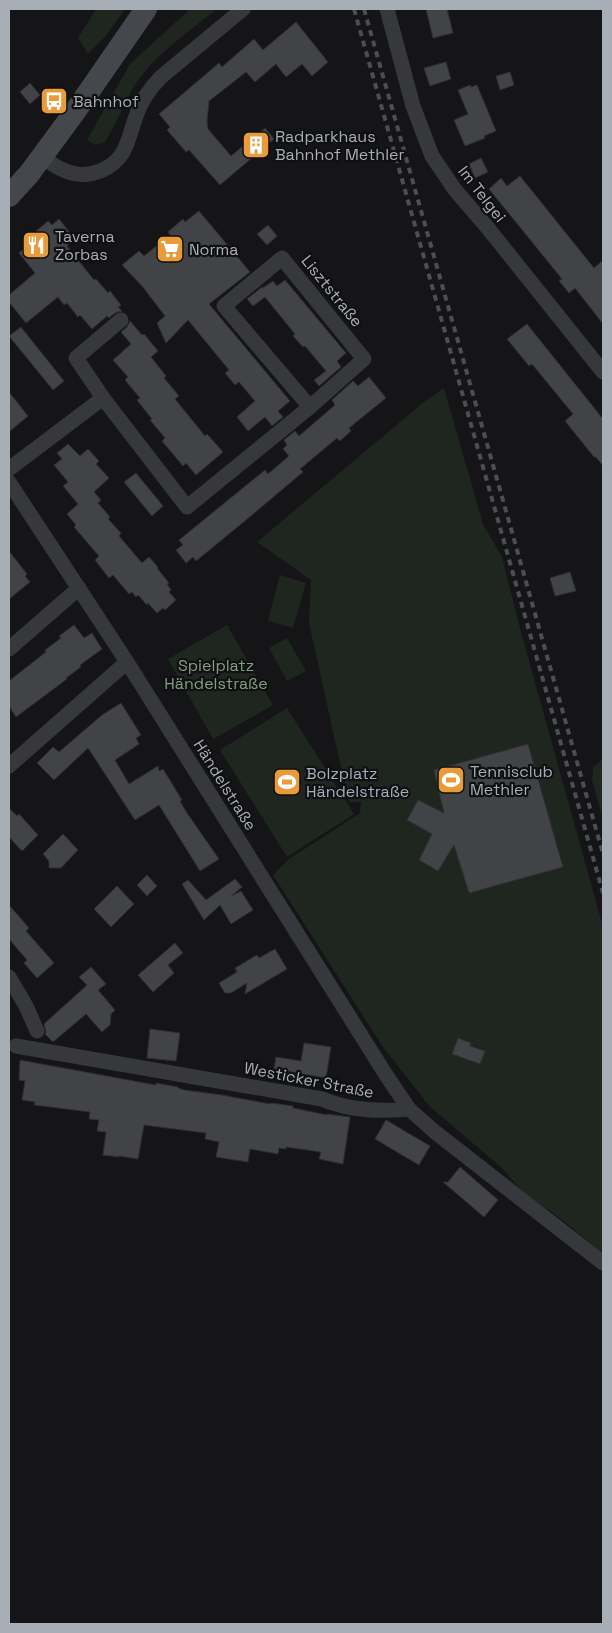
<svg xmlns="http://www.w3.org/2000/svg" width="612" height="1633" font-family="'Space Grotesk',sans-serif">
	<style>
		.green { fill: #1f261f }
		.building { fill: #414347; stroke: #2f2f33 }
		.lines { fill: none; stroke-linecap: round; stroke-linejoin: round }
		.street { stroke: #36383c; stroke-width: 15 }
		.secondary { stroke: #44474b; stroke-width: 22 }
		.rail { stroke: #4b4e52; stroke-width: 4; stroke-dasharray: 6 5; stroke-linecap: butt }
		.labels { text-anchor: middle; dominant-baseline: central; stroke-width: 4.5; stroke-linejoin: round; paint-order: stroke }
		.poi-label { font-size: 16px; fill: #a7aeb6; stroke: #101012; text-anchor: start }
		.street-label { font-size: 16px; fill: #a7aeb6; stroke: #101012 }
		.park-label { font-size: 16px; fill: #81a17f; stroke: #101012 }
	</style>
	<rect width="100%" height="100%" fill="#151517"/>
	<path class="green" d="M 96,9 L 125,9 L 105,37 L 88,54 L 78,38 Z
		M 190,9 L 217,9 C 192,29 163,49 142,75 C 126,95 119,120 105,142 L 95,145 L 87,140 L 130,64 Z
		M 444,388 L 483,524 L 502,557 L 521,632 L 603,927 L 603,1254 L 565,1222 L 522,1191 L 500,1166 L 430,1107 L 383,1047 L 273,875 L 289,859 L 360,813 L 361,802 L 350,802 L 339,759 L 309,623 L 311,580 L 257,542 L 424,402 Z
		M 280,575 L 306,583 L 293,628 L 268,621 Z
		M 227,625 L 273,705 L 213,739 L 168,659 Z
		M 287,638 L 306,671 L 287,681 L 269,648 Z
		M 287,708 L 354,814 L 287,857 L 220,750 Z
		M 603,759 L 603,819 L 592,780 L 593,767 Z"/>
	<path class="building" d="M 426,9 L 447,9 L 453,33 L 433,38 Z
		M 296,22 L 328,62 L 312,76 L 302,64 L 286,77 L 276,64 L 255,82 L 246,72 L 209,101 L 207,121 L 208,129 L 231,156 L 265,128 L 274,139 L 220,185 L 189,150 L 186,152 L 167,130 L 170,127 L 159,114 L 219,63 L 222,67 L 254,39 L 263,50 Z
		M 446,62 L 451,79 L 430,86 L 424,68 Z
		M 510,72 L 514,85 L 500,90 L 496,76 Z
		M 30,83 L 40,95 L 30,104 L 20,92 Z
		M 470,85 L 471,87 L 477,85 L 496,131 L 484,136 L 485,138 L 465,146 L 454,120 L 468,114 L 458,90 Z
		M 481,158 L 488,172 L 475,178 L 469,164 Z
		M 520,176 L 594,268 L 603,260 L 603,324 L 575,288 L 569,293 L 559,281 L 562,279 L 489,189 L 501,178 L 507,186 Z
		M 199,211 L 250,272 L 209,304 L 290,401 L 278,411 L 283,417 L 272,426 L 265,417 L 248,431 L 237,417 L 255,401 L 239,382 L 235,385 L 225,373 L 229,370 L 188,320 L 166,343 L 157,323 L 165,316 L 142,286 L 122,265 L 139,251 L 144,256 L 170,235 L 168,232 L 183,219 L 185,222 Z
		M 59,219 L 75,239 L 67,246 L 94,280 L 96,279 L 108,293 L 110,291 L 121,305 L 118,307 L 122,311 L 115,313 L 109,318 L 107,316 L 92,329 L 80,315 L 78,317 L 67,303 L 64,305 L 58,297 L 26,323 L 9,302 L 9,295 L 35,273 L 19,253 L 25,247 L 22,243 L 48,221 L 52,225 Z
		M 268,225 L 277,236 L 267,245 L 257,234 Z
		M 285,280 L 346,353 L 337,361 L 341,367 L 319,386 L 314,380 L 326,371 L 305,346 L 303,347 L 293,336 L 295,334 L 265,297 L 253,306 L 247,299 L 262,287 L 263,288 L 273,281 L 277,286 Z
		M 130,321 L 142,335 L 144,334 L 158,351 L 151,357 L 166,376 L 164,378 L 179,396 L 175,399 L 205,436 L 207,434 L 223,452 L 196,475 L 186,463 L 183,466 L 162,441 L 165,438 L 150,420 L 152,419 L 137,400 L 140,398 L 125,380 L 128,377 L 113,360 L 131,344 L 121,332 L 127,327 Z
		M 527,324 L 603,419 L 603,466 L 596,457 L 594,457 L 565,421 L 573,414 L 532,364 L 529,366 L 507,339 Z
		M 21,327 L 64,381 L 53,390 L 9,336 Z
		M 369,377 L 386,398 L 349,428 L 351,431 L 340,441 L 337,438 L 300,469 L 303,472 L 246,520 L 196,561 L 193,557 L 186,563 L 176,550 L 183,545 L 179,540 L 265,470 L 268,474 L 289,456 L 283,449 L 287,445 L 284,440 L 295,431 L 299,436 L 335,405 L 332,400 L 353,381 L 358,386 Z
		M 9,392 L 28,416 L 9,432 Z
		M 68,444 L 80,456 L 88,449 L 99,461 L 96,464 L 109,478 L 94,492 L 101,500 L 98,503 L 110,517 L 108,519 L 121,533 L 119,536 L 142,563 L 149,557 L 158,567 L 157,568 L 169,583 L 167,584 L 171,590 L 169,592 L 176,600 L 165,610 L 163,608 L 157,613 L 148,603 L 147,605 L 138,595 L 136,597 L 132,592 L 129,594 L 113,575 L 109,578 L 95,560 L 99,556 L 74,527 L 76,525 L 67,514 L 78,504 L 63,486 L 68,482 L 54,465 L 62,459 L 57,453 Z
		M 136,473 L 163,506 L 152,516 L 124,482 Z
		M 9,551 L 27,574 L 25,576 L 30,582 L 9,599 Z
		M 570,572 L 576,591 L 555,596 L 550,578 Z
		M 74,625 L 84,638 L 92,633 L 102,649 L 80,665 L 81,667 L 66,678 L 67,679 L 16,717 L 9,706 L 9,681 L 46,652 L 45,650 L 61,638 L 59,636 Z
		M 121,703 L 141,735 L 136,738 L 139,744 L 115,760 L 129,784 L 158,766 L 159,771 L 163,769 L 182,800 L 180,801 L 187,813 L 219,859 L 200,871 L 159,805 L 135,820 L 88,748 L 54,780 L 37,763 L 53,747 L 59,752 L 102,715 Z
		M 528,744 L 563,867 L 469,893 L 454,845 L 438,871 L 419,860 L 432,834 L 407,820 L 418,800 L 444,813 L 434,770 Z
		M 9,808 L 17,816 L 19,814 L 38,835 L 22,851 L 9,837 Z
		M 63,834 L 78,850 L 61,868 L 49,868 L 49,861 L 43,854 Z
		M 147,875 L 157,886 L 147,896 L 137,885 Z
		M 235,879 L 242,887 L 231,896 L 241,891 L 253,910 L 231,924 L 220,905 L 204,920 L 182,884 L 188,880 L 206,900 Z
		M 117,886 L 134,904 L 111,927 L 94,909 Z
		M 9,905 L 29,928 L 26,931 L 54,963 L 37,978 L 24,963 L 27,960 L 9,939 Z
		M 175,943 L 183,953 L 168,965 L 174,973 L 153,992 L 138,975 Z
		M 275,949 L 287,969 L 245,994 L 247,983 L 231,993 L 225,993 L 219,983 L 237,972 L 235,968 L 257,955 L 259,958 Z
		M 91,967 L 106,984 L 98,990 L 115,1010 L 111,1014 L 110,1025 L 102,1032 L 86,1014 L 53,1042 L 45,1034 L 46,1032 L 44,1024 L 87,985 L 79,977 Z
		M 150,1029 L 180,1033 L 176,1061 L 147,1058 Z
		M 458,1038 L 471,1043 L 470,1046 L 485,1051 L 480,1064 L 452,1054 Z
		M 304,1043 L 331,1047 L 326,1078 L 274,1069 L 276,1057 L 301,1061 Z
		M 20,1060 L 150,1084 L 156,1085 L 156,1083 L 178,1087 L 178,1088 L 184,1090 L 222,1095 L 270,1104 L 271,1103 L 293,1106 L 293,1108 L 327,1115 L 327,1114 L 350,1117 L 343,1164 L 319,1159 L 321,1152 L 286,1147 L 286,1149 L 279,1148 L 278,1154 L 250,1149 L 248,1162 L 216,1157 L 219,1142 L 205,1139 L 206,1133 L 144,1125 L 138,1159 L 119,1156 L 119,1157 L 103,1155 L 106,1132 L 97,1131 L 99,1120 L 89,1119 L 90,1112 L 34,1105 L 35,1102 L 22,1100 L 25,1081 L 19,1080 Z
		M 386,1120 L 430,1146 L 419,1165 L 375,1139 Z
		M 460,1167 L 498,1200 L 484,1217 L 443,1182 L 448,1182 Z"/>
	<g class="lines">
		<path class="street" d="M 387,9 L 413,106 L 432,156 L 455,190 L 487,227 L 603,372
			M 42,157 C 51,163 61,171 72,173 C 91,178 113,169 123,152 C 129,142 131,130 135,119 C 140,103 149,89 161,77 L 243,9
			M 103,398 L 76,358 L 121,320
			M 9,469 L 103,398 L 187,507 L 310,407 L 364,359 L 282,258 L 224,306 L 310,407
			M 9,482 L 127,662 L 386,1075 L 409,1109 L 435,1132 L 603,1263
			M 9,649 L 79,588
			M 9,766 L 127,662
			M 9,977 L 26,1006 L 37,1031
			M 16,1046 L 322,1099 C 350,1111 379,1112 409,1109"/>
		<path class="secondary" d="M 9,196 L 29,174 L 74,113 L 146,9"/>
		<path class="rail" d="M 354,9 L 603,893
			M 364,9 L 603,854"/>
	</g>
	<defs>
		<g id="bus-square" transform="scale(1.4375)"><rect x="-9" y="-9" width="18" height="18" rx="4" fill="#ea9b39" stroke="#101012"/><path d="M-5-6H5V4H4V6H2V4H-2V6H-4V4H-5ZM-3.5-4V0h7V-4ZM-3.5 1.2v1.5H-2V1.2ZM2 1.2v1.5H3.5V1.2Z" fill="#fff"/></g>
		<g id="building-square" transform="scale(1.4375)"><rect x="-9" y="-9" width="18" height="18" rx="4" fill="#ea9b39" stroke="#101012"/><path d="M-4-6H4V6H1V3H-1V6H-4ZM-2.5-4.3h1.7v1.8h-1.7ZM.8-4.3h1.7v1.8H.8ZM-2.5-1h1.7V.8h-1.7ZM.8-1h1.7V.8H.8Z" fill="#fff"/></g>
		<g id="restaurant-square" transform="scale(1.4375)"><rect x="-9" y="-9" width="18" height="18" rx="4" fill="#ea9b39" stroke="#101012"/><path d="M-5-6h1v4h1v-4h1v4h1v-4h1v5L-1.5 .5V6h-2V.5L-5-1ZM5-6V6H3V1.5H1.5Q1.5-4 5-6Z" fill="#fff"/></g>
		<g id="supermarket-square" transform="scale(1.4375)"><rect x="-9" y="-9" width="18" height="18" rx="4" fill="#ea9b39" stroke="#101012"/><path d="M-6-5.5h2.5l.6 2H6L4.5 2H-2.5L-4.4-4H-6ZM-1.5 3.2a1.3 1.3 0 1 0 .1 0ZM3 3.2a1.3 1.3 0 1 0 .1 0Z" fill="#fff"/></g>
		<g id="stadium-square" transform="scale(1.4375)"><rect x="-9" y="-9" width="18" height="18" rx="4" fill="#ea9b39" stroke="#101012"/><path d="M0-5a6.5 5 0 1 0 0 10a6.5 5 0 1 0 0-10ZM-3.5-1.8h7v3.6h-7Z" fill="#fff"/></g>
	</defs>
	<g fill-rule="evenodd">
		<use href="#bus-square" x="54" y="101"/>
		<use href="#building-square" x="256" y="145"/>
		<use href="#restaurant-square" x="36" y="245"/>
		<use href="#supermarket-square" x="170" y="249"/>
		<use href="#stadium-square" x="451" y="780"/>
		<use href="#stadium-square" x="287" y="782"/>
	</g>
	<g class="labels">
		<g class="poi-label">
			<text x="73" y="101">Bahnhof</text>
			<text x="275" y="136">Radparkhaus<tspan x="275" dy="18">Bahnhof Methler</tspan></text>
			<text x="55" y="236">Taverna<tspan x="55" dy="18">Zorbas</tspan></text>
			<text x="189" y="249">Norma</text>
			<text x="470" y="771">Tennisclub<tspan x="470" dy="18">Methler</tspan></text>
			<text x="306" y="773">Bolzplatz<tspan x="306" dy="18">Händelstraße</tspan></text>
		</g>
		<g class="street-label">
			<text transform="translate(482 194) rotate(52)">Im Telgei</text>
			<text transform="translate(332 291) rotate(51)">Lisztstraße</text>
			<text transform="translate(225 785) rotate(58)">Händelstraße</text>
			<text transform="translate(309 1080) rotate(11)">Westicker Straße</text>
		</g>
		<g class="park-label">
			<text x="216" y="665">Spielplatz<tspan x="216" dy="18">Händelstraße</tspan></text>
		</g>
	</g>
	<rect width="612" height="1633" fill="none" stroke="#a7aeb6" stroke-width="20"/>
</svg>
